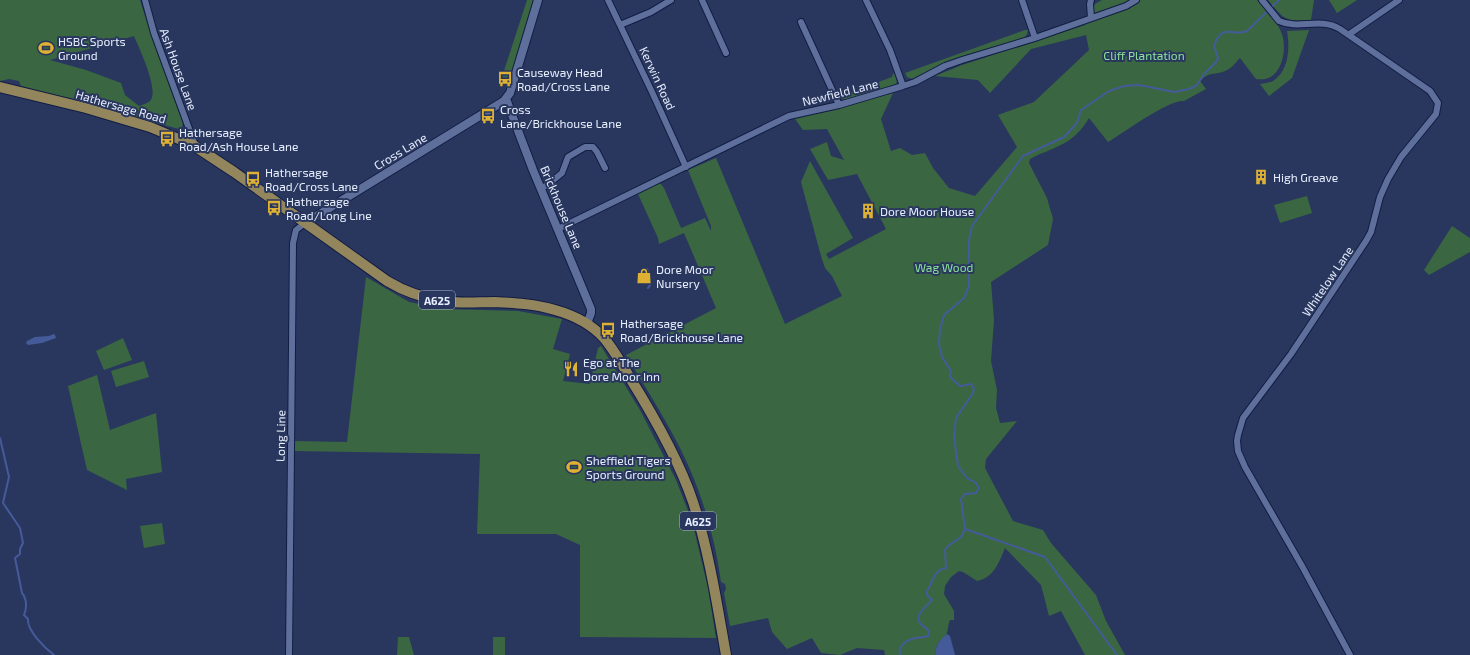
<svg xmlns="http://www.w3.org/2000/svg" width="1470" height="655" font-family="'Exo 2',sans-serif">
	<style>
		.green { fill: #3a6741; fill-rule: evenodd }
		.water { fill: #455b99 }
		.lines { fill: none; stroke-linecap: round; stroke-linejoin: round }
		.stream { stroke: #455b99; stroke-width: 2 }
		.minor-casing { stroke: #121d43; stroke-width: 8 }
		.tertiary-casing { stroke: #121d43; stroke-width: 10 }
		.primary-casing { stroke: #121d43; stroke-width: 12 }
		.minor { stroke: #5e6f9b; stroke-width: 6 }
		.tertiary { stroke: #5e6f9b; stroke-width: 8 }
		.primary { stroke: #93855c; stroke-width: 10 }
		.labels { text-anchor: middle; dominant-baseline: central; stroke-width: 4; stroke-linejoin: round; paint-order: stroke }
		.shield { fill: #29375f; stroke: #aeb7ce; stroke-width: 1 }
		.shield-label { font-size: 11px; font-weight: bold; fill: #e7eefd }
		.poi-label { font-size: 12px; fill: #e7eefd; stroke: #29375f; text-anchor: start }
		.park-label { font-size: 12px; fill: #8be298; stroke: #29375f }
		.street-label { font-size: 12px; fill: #e7eefd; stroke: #29375f }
	</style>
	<rect width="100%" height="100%" fill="#29375f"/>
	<path class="green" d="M 0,0 L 140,0 L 150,32 L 183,123 L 182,127 L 179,129 L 21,86 L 19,81 L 9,79 L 0,81 ZM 134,36 C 139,48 160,91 150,101 C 148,103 142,105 139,106 L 125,95 L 121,83 L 86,70 L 50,60 Z
		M 527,0 L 535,0 L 510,80 L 502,77 Z
		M 1102,0 L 1257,0 C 1266,9 1281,26 1283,38 C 1286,51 1282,73 1268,78 C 1265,80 1260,79 1256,79 L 1240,58 C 1236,62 1232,68 1227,70 C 1216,76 1211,70 1200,81 L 1206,89 L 1184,101 C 1169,99 1123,133 1108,142 L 1089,118 C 1072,146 1057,145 1030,159 L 1029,163 L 1047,198 L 1053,219 L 1048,245 L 991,282 L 994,320 L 991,361 L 997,390 L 996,408 L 1000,423 L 1017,421 L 986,459 L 985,468 L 1013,521 L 1043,530 L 1051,543 L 1096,595 L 1106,621 L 1125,655 L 1085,655 L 1061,611 L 1049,616 L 1041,585 L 1005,548 C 999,562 994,578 977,581 L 963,572 L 959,571 L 951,577 L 945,586 L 944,594 L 954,611 L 954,620 L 950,620 C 948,624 948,632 946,635 C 939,643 935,643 936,655 L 885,655 L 884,650 L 857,648 L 840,655 L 821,653 L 812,638 L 787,649 L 772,632 L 768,618 L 730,626 L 724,593 L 726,589 L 725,584 L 721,582 C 714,529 697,477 671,431 C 657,405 641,380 626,355 L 716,308 L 684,233 L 659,244 L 658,238 L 638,194 L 660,183 L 664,188 L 681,228 L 705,218 L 711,231 L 711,226 L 688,170 L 716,158 L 785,324 L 842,296 L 832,276 L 825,268 L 821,256 L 801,182 L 810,161 L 853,238 L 826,254 L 829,259 L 886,229 L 857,174 L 828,180 L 810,149 L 827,142 L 831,156 L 844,160 L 827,129 L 803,130 L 795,119 L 893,93 L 881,119 L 891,151 L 900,148 L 912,155 L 925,153 L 933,168 L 949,188 L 975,196 L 1017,147 L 998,115 L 1034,102 L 1089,50 L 1086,35 L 1031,49 L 990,93 L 978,80 L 935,76 L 962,65 L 1085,25 L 1095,4 Z
		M 1268,0 L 1314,0 L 1311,20 C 1285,22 1284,19 1268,0 Z
		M 1329,0 L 1357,0 L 1337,13 Z
		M 1025,30 L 1028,30 L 1027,34 L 1024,38 L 951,60 L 912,79 L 907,77 L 905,73 Z
		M 1309,30 L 1292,78 L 1269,96 L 1260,84 C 1264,83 1270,83 1273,81 C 1289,71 1290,48 1287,31 Z
		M 894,72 L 897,82 L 896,84 L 847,100 L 842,99 L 840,95 L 844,95 L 892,77 Z
		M 1307,196 L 1312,213 L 1280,223 L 1274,205 Z
		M 1452,226 L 1470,238 L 1470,252 L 1429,275 L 1424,270 Z
		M 366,277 L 409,302 L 445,309 L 518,311 L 562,319 L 553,349 L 570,354 L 563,381 L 590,384 L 598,348 L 601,346 L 640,410 L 676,480 L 692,521 L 708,588 L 716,638 L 580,637 L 580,545 L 556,534 L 477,534 L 480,454 L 294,451 L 294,441 L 347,442 Z
		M 123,338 L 132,360 L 104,370 L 96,351 Z
		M 144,361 L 149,377 L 116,387 L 111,371 Z
		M 97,375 L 110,430 L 156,413 L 162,472 L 126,479 L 127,490 L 87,470 L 68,386 Z
		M 162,523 L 165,544 L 144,548 L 140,526 Z
		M 398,637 L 409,637 L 414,655 L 397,655 Z
		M 493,637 L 505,637 L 505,655 L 493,655 Z"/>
	<path class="water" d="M 54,334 L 55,335 L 56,338 L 42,343 L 28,345 L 26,343 L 27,341 L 35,337 L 49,336 Z
		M 947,634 L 950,636 L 955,655 L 936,655 C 935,645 939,641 947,634 Z"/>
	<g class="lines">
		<path class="stream" d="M 647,269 L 650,276 L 650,284
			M 648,288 L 650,285
			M 0,438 L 9,477 L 3,503 L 20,528 L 23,543 L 20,549 L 20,554 L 15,558 L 22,593 C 27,599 27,608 24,615 L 28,619 C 27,631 45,648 54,655
			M 965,529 L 1045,557 L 1117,655
			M 900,655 C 898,646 906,640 915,638 C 920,637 923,638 928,636 L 929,631 C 926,628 921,625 919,622 C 915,614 928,605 932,600 L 927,595 L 927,591 C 933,582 933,570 946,568 L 945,550 L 948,546 L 961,537 L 965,529 L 961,499 L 965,494 L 976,493 L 979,488 L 976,483 L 967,478 L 958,466 L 954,436 L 956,418 L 973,393 L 974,388 L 971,384 L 960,386 L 950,377 L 951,371 L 942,357 L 939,344 L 940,329 L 944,315 L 964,298 L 969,286 L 969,240 L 972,226 L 1023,156 L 1064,137 L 1077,123 L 1081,110 L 1109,91 L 1124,86 L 1139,85 L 1174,92 L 1189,89 L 1197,85 L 1204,74 L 1216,62 L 1218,58 L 1214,46 C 1222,22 1234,37 1247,31 L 1279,0"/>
		<g class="minor-casing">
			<path id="minor" d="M 145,0 L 154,33 L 195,145
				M 608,0 L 652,92 L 686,167
				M 702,0 L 726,53
				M 866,0 L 890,50 L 903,86
				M 1022,0 L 1035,38
				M 1262,0 L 1279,21 C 1299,30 1319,17 1340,29 L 1430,91 L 1438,103 L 1436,114 L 1401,157 L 1388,179 L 1380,197 L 1371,232 L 1366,241 L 1291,354 L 1243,418 L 1238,435 L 1237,441 L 1238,451 L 1245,467 L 1302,566 L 1350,655
				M 1091,18 L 1090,4 L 1091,0
				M 801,22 L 839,105
				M 620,25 L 651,12 L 671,0
				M 1350,35 L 1351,33 L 1399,0
				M 540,188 L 546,186 L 562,173 L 568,157 L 585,147 L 593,147 L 597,152 L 605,168
				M 558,229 L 789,116 L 839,105 L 903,86 L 915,82 L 945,66 L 962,60 L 1035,38 L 1126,6 L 1136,0
				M 289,655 L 293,243 L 296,230 L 305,223"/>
		</g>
		<g class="tertiary-casing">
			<path id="tertiary" d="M 506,99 L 533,170 L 591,309 L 591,313 L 587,324
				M 305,223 L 504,101 L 510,93 L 538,0"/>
		</g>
		<g class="primary-casing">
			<path id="primary" d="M 0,87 L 86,108 L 150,127 L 193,145 L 234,172 L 387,281 C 405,292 423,298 444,301 C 460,304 478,302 495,302 C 515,303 535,304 555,310 C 573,315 591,324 604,338 C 614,350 622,364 630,378 C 653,415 679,460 693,502 C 709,551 717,604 726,655"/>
		</g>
		<use href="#minor" class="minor"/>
		<use href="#tertiary" class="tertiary"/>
		<use href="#primary" class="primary"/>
	</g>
	<defs>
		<g id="stadium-bare" transform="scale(1.2)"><path d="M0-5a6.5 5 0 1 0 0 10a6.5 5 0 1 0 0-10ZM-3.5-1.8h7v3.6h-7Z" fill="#deb133" stroke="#29375f" stroke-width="2.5" paint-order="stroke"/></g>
		<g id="bus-bare" transform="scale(1.2)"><path d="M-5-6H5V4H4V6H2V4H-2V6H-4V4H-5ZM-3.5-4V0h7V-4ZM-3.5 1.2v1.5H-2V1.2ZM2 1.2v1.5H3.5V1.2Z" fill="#deb133" stroke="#29375f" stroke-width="2.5" paint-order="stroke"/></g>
		<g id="building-bare" transform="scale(1.2)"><path d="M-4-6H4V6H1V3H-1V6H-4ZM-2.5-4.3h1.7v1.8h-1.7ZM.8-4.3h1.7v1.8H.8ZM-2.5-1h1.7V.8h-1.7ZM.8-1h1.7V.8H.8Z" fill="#deb133" stroke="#29375f" stroke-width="2.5" paint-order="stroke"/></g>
		<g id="shop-bare" transform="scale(1.2)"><path d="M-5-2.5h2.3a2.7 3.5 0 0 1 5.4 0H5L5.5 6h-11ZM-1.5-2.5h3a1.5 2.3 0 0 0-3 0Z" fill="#deb133" stroke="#29375f" stroke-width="2.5" paint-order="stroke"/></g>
		<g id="restaurant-bare" transform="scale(1.2)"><path d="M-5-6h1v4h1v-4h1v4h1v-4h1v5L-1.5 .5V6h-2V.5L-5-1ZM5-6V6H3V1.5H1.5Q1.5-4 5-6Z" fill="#deb133" stroke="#29375f" stroke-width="2.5" paint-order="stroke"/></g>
	</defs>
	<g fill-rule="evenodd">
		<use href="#stadium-bare" x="46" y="48"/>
		<use href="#bus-bare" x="505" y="79"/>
		<use href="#bus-bare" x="488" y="116"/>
		<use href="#bus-bare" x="167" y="139"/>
		<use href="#building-bare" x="1261" y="177"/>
		<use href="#bus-bare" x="253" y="179"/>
		<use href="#bus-bare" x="274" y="208"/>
		<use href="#building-bare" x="868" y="211"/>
		<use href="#shop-bare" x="644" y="276"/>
		<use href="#bus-bare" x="608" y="330"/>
		<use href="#restaurant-bare" x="571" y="369"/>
		<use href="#stadium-bare" x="574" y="467"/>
	</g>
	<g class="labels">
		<g class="shield">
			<rect x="419" y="291" width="36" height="18" rx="3"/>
			<rect x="680" y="512" width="36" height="18" rx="3"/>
		</g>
		<g class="shield-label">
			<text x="437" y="300">A625</text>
			<text x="698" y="521">A625</text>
		</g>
		<g class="poi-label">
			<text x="58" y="41">HSBC Sports<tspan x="58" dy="14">Ground</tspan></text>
			<text x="517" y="72">Causeway Head<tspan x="517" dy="14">Road/Cross Lane</tspan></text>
			<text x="500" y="109">Cross<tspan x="500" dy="14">Lane/Brickhouse Lane</tspan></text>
			<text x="179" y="132">Hathersage<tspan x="179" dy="14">Road/Ash House Lane</tspan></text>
			<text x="265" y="172">Hathersage<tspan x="265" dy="14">Road/Cross Lane</tspan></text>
			<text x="1273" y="177">High Greave</text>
			<text x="286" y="201">Hathersage<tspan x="286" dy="14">Road/Long Line</tspan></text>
			<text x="880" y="211">Dore Moor House</text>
			<text x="656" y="269">Dore Moor<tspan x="656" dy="14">Nursery</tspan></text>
			<text x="620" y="323">Hathersage<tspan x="620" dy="14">Road/Brickhouse Lane</tspan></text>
			<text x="583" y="362">Ego at The<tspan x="583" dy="14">Dore Moor Inn</tspan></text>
			<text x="586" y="460">Sheffield Tigers<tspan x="586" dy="14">Sports Ground</tspan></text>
		</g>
		<g class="park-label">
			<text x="1144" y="55">Cliff Plantation</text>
			<text x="944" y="267">Wag Wood</text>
		</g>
		<g class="street-label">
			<text transform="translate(179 69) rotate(70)">Ash House Lane</text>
			<text transform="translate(658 78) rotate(65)">Kerwin Road</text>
			<text transform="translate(840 92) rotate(-14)">Newfield Lane</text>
			<text transform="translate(121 106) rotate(16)">Hathersage Road</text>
			<text transform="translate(400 151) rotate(-31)">Cross Lane</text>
			<text transform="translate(562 207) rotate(67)">Brickhouse Lane</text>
			<text transform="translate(1327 281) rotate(-56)">Whitelow Lane</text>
			<text transform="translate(280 436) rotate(-89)">Long Line</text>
		</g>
	</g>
</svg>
